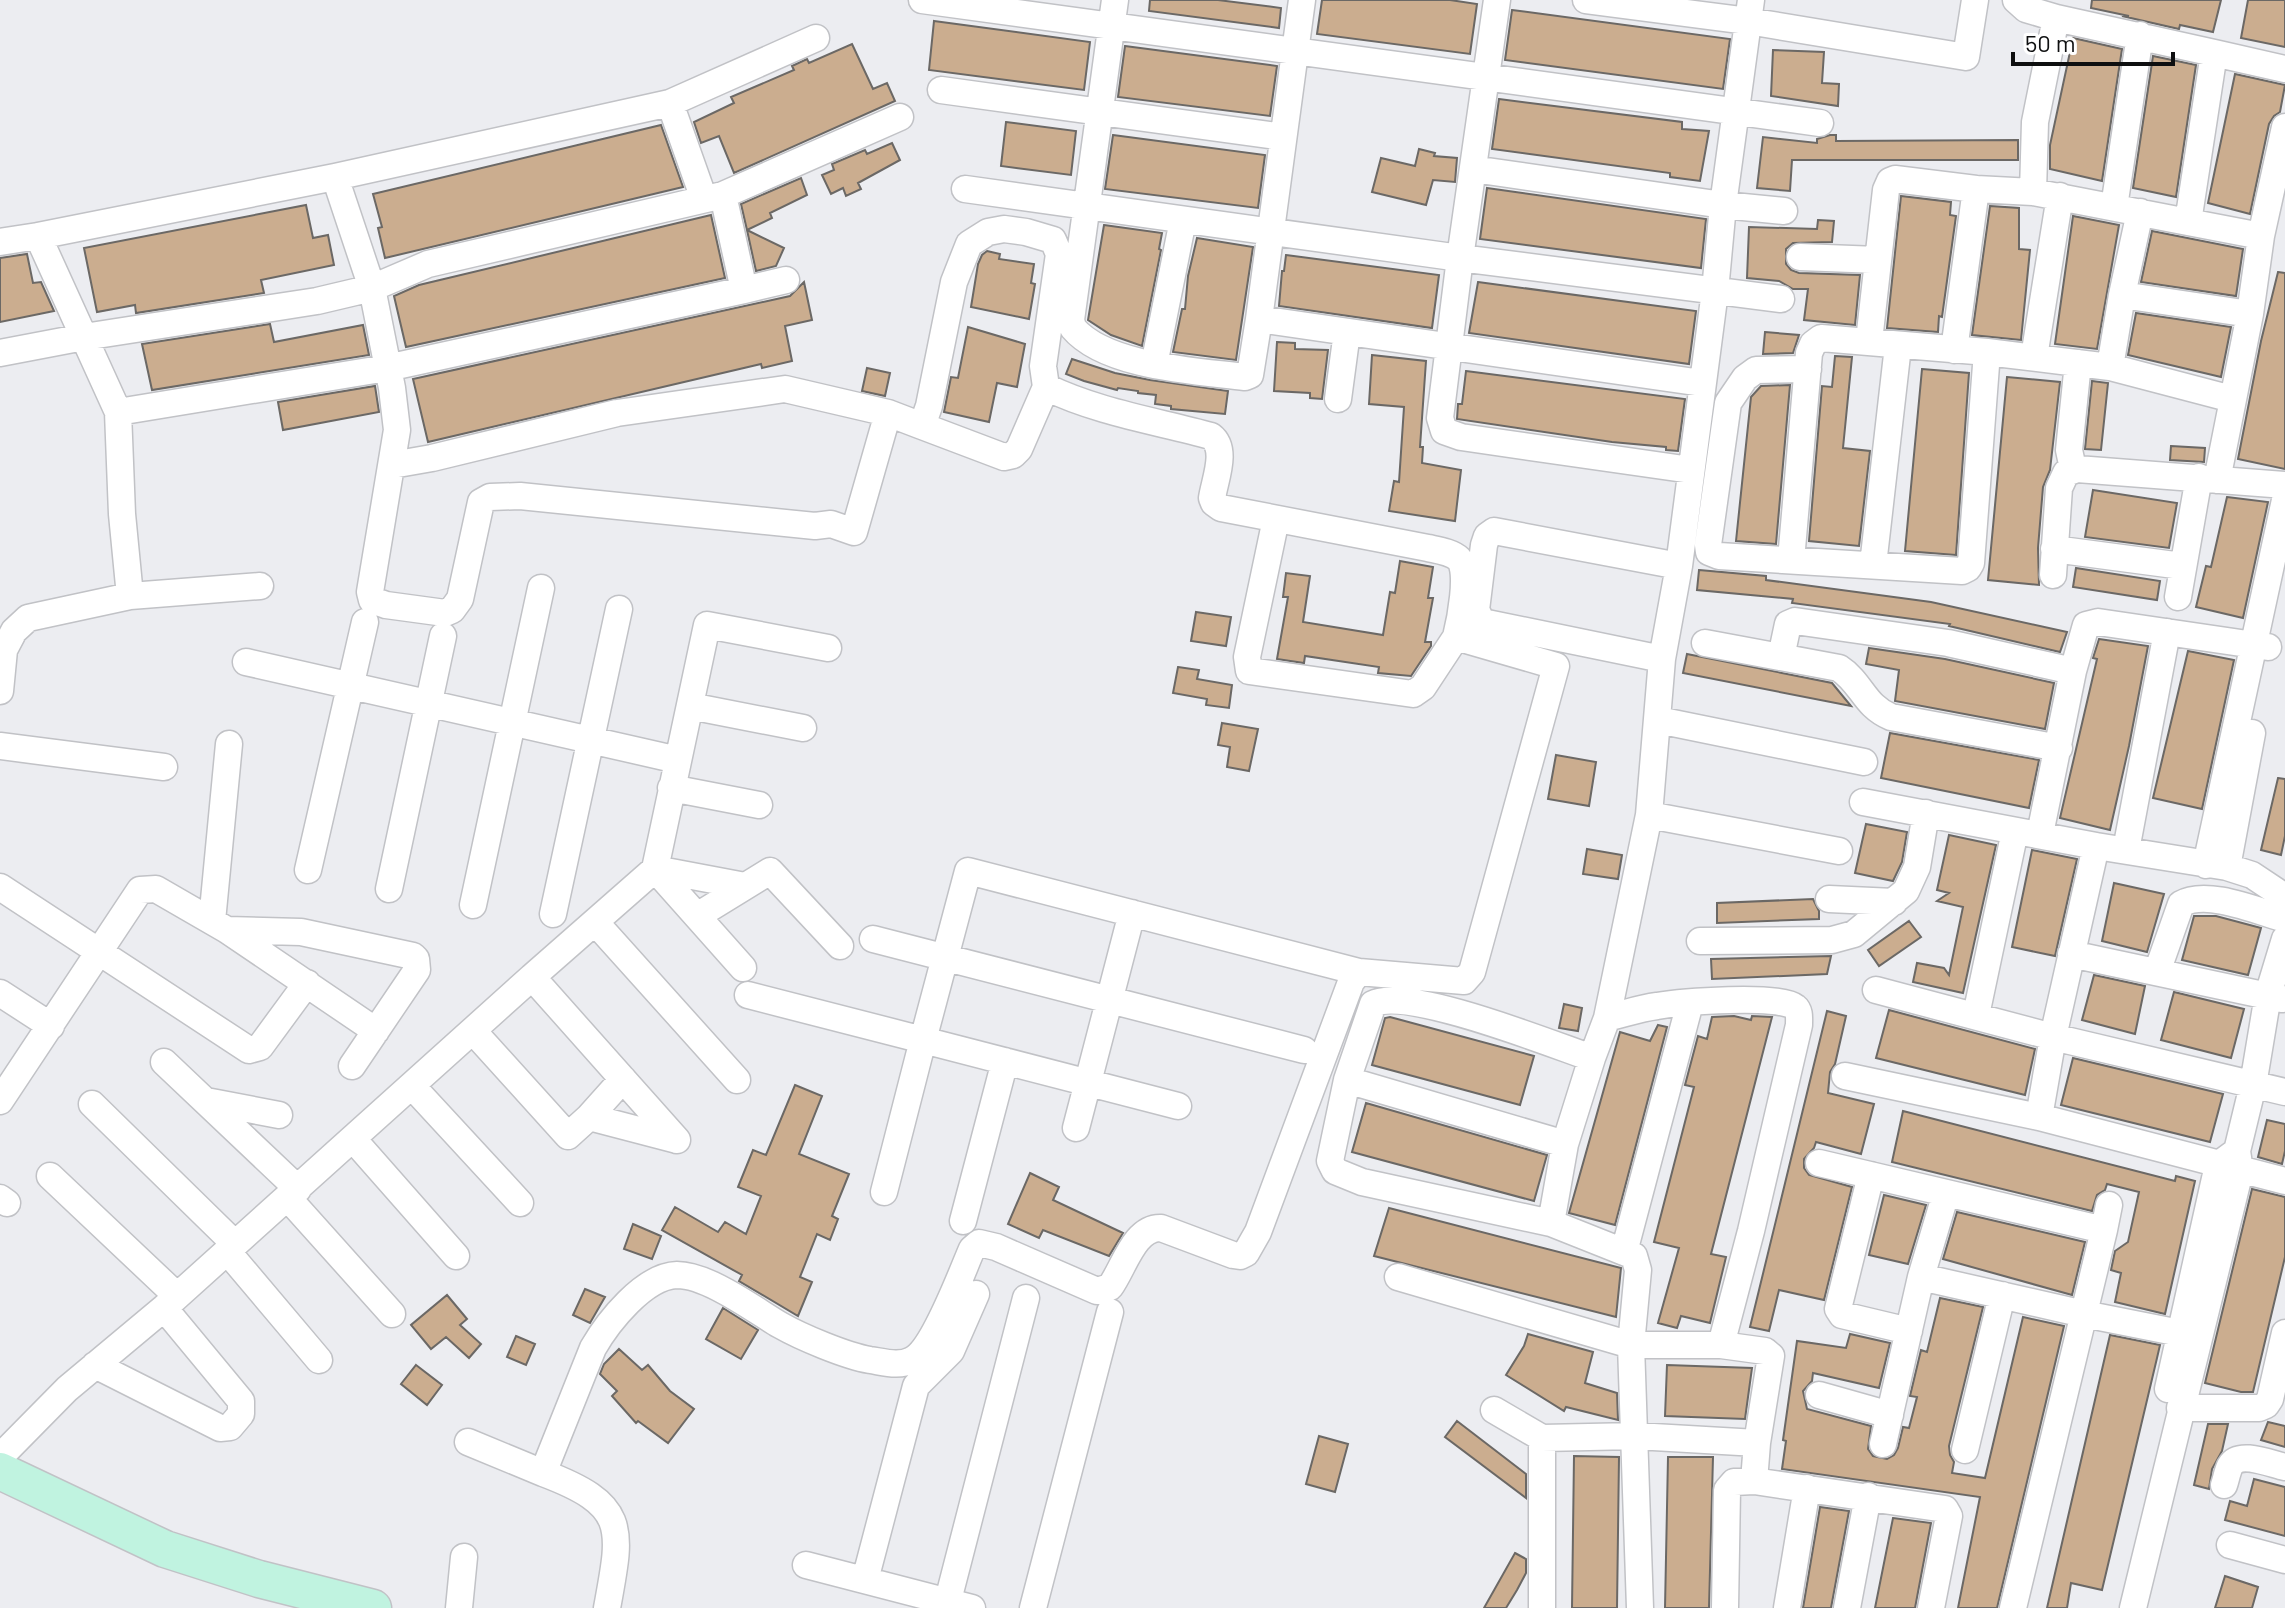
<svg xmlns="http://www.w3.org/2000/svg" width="2285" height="1608" font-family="Barlow,sans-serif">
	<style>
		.building { fill: #cbad8f; stroke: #6b6865; stroke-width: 2 }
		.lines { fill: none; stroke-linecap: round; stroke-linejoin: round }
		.street-casing { stroke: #c1c2c6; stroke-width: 29 }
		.secondary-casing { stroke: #c1c2c6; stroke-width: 39 }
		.street { stroke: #fff; stroke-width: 26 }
		.secondary { stroke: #c0f3e0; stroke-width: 36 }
	</style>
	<rect width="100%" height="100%" fill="#ecedf1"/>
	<path class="building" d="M 1150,0 L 1218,0 L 1281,8 L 1279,28 L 1149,11 Z
		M 1322,0 L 1450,0 L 1477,4 L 1470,54 L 1317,34 Z
		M 2092,0 L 2221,0 L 2213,32 L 2180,25 L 2179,29 L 2122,16 L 2129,16 L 2091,8 Z
		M 2248,0 L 2285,0 L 2285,47 L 2241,38 Z
		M 1512,10 L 1730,39 L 1723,89 L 1505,60 Z
		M 934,21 L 1090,42 L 1084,90 L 929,70 Z
		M 2073,38 L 2122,49 L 2102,181 L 2050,169 L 2050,145 Z
		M 852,44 L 873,89 L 887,83 L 895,101 L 734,173 L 719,136 L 701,143 L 694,122 L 734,103 L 731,97 L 794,70 L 792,66 L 807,59 L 809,63 Z
		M 1125,46 L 1277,66 L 1270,116 L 1118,97 Z
		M 1773,50 L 1824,52 L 1822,83 L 1839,84 L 1838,106 L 1771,96 Z
		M 2153,56 L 2196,65 L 2176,197 L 2133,188 Z
		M 2235,74 L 2285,85 L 2280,112 L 2274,116 L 2269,124 L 2250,214 L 2208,203 Z
		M 1499,99 L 1682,122 L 1682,129 L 1709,131 L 1700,181 L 1670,177 L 1670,173 L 1492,149 Z
		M 1006,122 L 1076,131 L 1071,175 L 1001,166 Z
		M 661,125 L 683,187 L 385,258 L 378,228 L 382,227 L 373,194 Z
		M 1113,135 L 1265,155 L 1258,208 L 1105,189 Z
		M 1830,135 L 1836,135 L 1836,141 L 2018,140 L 2018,160 L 1792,160 L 1790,191 L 1757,188 L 1763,137 L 1817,143 L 1817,139 Z
		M 892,143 L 900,160 L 858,183 L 861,189 L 846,196 L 843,188 L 831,194 L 822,175 L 834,170 L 832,164 L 865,150 L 867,154 Z
		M 1419,149 L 1435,153 L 1434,156 L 1457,158 L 1455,182 L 1433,180 L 1426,205 L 1372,192 L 1381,158 L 1415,166 Z
		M 801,178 L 807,195 L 770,213 L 772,218 L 747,230 L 741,204 Z
		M 1487,188 L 1706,219 L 1701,268 L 1480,239 Z
		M 1901,196 L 1951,202 L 1950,215 L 1956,216 L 1942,317 L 1939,316 L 1938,332 L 1887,328 Z
		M 306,205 L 313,238 L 328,235 L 334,265 L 261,280 L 264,293 L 136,313 L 135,305 L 97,312 L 84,248 Z
		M 1990,206 L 2019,208 L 2019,249 L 2030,250 L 2021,340 L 1972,335 Z
		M 711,215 L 725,278 L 406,347 L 394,296 L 419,285 Z
		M 2073,216 L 2119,225 L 2097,349 L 2055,344 Z
		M 1818,220 L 1834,221 L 1832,242 L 1793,243 L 1786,249 L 1786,264 L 1791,270 L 1799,273 L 1860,275 L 1855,325 L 1804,320 L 1808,289 L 1793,289 L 1779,281 L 1747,278 L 1749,227 L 1817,229 Z
		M 1104,225 L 1162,233 L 1159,249 L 1161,250 L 1142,346 L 1111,335 L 1088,320 Z
		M 747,230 L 784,248 L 776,266 L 756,271 Z
		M 2152,231 L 2243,249 L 2236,296 L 2141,282 Z
		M 1197,238 L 1253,247 L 1236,360 L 1173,352 L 1182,309 L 1185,309 L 1188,276 Z
		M 987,251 L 1000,254 L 999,259 L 1034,264 L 1031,283 L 1035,284 L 1029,319 L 971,307 L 978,264 L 982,255 Z
		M 27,254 L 33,283 L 41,282 L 54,311 L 0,322 L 0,258 Z
		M 1286,255 L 1439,275 L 1432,328 L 1279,306 L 1282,271 L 1284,271 Z
		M 2278,272 L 2285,273 L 2285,469 L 2238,459 L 2261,341 Z
		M 804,282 L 812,320 L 785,326 L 792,361 L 762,368 L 761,364 L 428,442 L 413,379 L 790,296 Z
		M 1478,282 L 1696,311 L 1689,364 L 1469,333 Z
		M 2136,313 L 2231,327 L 2221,377 L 2128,355 Z
		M 270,324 L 274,342 L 363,325 L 369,355 L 152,390 L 142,344 Z
		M 968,327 L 1025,344 L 1017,387 L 997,383 L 989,422 L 944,412 L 951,377 L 958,378 Z
		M 1765,332 L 1799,335 L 1793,353 L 1763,354 Z
		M 1277,342 L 1295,343 L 1295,349 L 1328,350 L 1322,399 L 1310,398 L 1310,393 L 1274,391 Z
		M 1372,355 L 1426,361 L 1420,447 L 1423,447 L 1422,463 L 1461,470 L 1455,521 L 1389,511 L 1394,481 L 1399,482 L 1404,407 L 1369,404 Z
		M 1835,356 L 1852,357 L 1843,448 L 1870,451 L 1859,546 L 1809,541 L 1822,386 L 1832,387 Z
		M 1072,359 L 1115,373 L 1150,380 L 1228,391 L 1225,414 L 1171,409 L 1171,406 L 1155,404 L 1156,395 L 1138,393 L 1138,391 L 1118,388 L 1117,390 L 1084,381 L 1066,374 Z
		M 867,368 L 890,373 L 885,396 L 862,391 Z
		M 1922,369 L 1969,373 L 1956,555 L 1905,551 Z
		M 1466,371 L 1685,399 L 1678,451 L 1666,450 L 1666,447 L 1612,442 L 1457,419 L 1458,404 L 1462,404 Z
		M 2007,377 L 2060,382 L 2050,470 L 2043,487 L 2038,548 L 2039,585 L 1988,580 Z
		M 2092,381 L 2108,383 L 2101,450 L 2085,449 Z
		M 1790,385 L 1776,544 L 1736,541 L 1751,397 L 1761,386 Z
		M 375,386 L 379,412 L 283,430 L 278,402 Z
		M 2171,446 L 2205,448 L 2204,462 L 2170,460 Z
		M 2093,490 L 2177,503 L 2169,548 L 2085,537 Z
		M 2227,497 L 2268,502 L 2243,618 L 2196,607 L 2206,566 L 2211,567 Z
		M 1400,561 L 1433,567 L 1428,598 L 1433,598 L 1425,642 L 1431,642 L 1431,646 L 1411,676 L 1378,673 L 1379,667 L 1305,656 L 1304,663 L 1277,659 L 1288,597 L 1283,597 L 1286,573 L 1310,576 L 1303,622 L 1383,635 L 1390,592 L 1395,593 Z
		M 2076,568 L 2160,581 L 2157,600 L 2073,587 Z
		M 1699,570 L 1766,576 L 1766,580 L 1931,602 L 2067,632 L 2060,652 L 1949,626 L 1950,624 L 1792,603 L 1793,599 L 1697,590 Z
		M 1196,612 L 1231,617 L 1226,646 L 1191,641 Z
		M 2099,639 L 2148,646 L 2129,746 L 2110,830 L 2060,818 L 2097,659 L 2093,658 Z
		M 1869,648 L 1945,659 L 2054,683 L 2045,729 L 1895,701 L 1899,670 L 1866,664 Z
		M 2188,651 L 2234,660 L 2202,809 L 2153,798 Z
		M 1687,654 L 1832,683 L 1851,706 L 1683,673 Z
		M 1178,667 L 1199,670 L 1197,679 L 1232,685 L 1229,708 L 1206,705 L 1207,699 L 1173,693 Z
		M 1222,723 L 1258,729 L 1249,771 L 1227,767 L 1230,747 L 1218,745 Z
		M 1890,733 L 2039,760 L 2029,808 L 1881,778 Z
		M 1556,755 L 1596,762 L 1589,806 L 1548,799 Z
		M 2278,778 L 2285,779 L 2285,836 L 2281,855 L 2261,850 Z
		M 1866,824 L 1907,832 L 1902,862 L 1893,881 L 1855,873 Z
		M 1949,835 L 1996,845 L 1963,993 L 1913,982 L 1917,963 L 1944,968 L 1949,975 L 1950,970 L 1963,907 L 1937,901 L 1949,893 L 1937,890 Z
		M 1587,849 L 1622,855 L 1618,879 L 1583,874 Z
		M 2032,850 L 2077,859 L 2055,956 L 2012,947 Z
		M 2114,883 L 2164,894 L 2147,952 L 2102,941 Z
		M 1813,899 L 1819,911 L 1819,919 L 1717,923 L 1717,903 Z
		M 2194,916 L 2216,916 L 2261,928 L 2248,975 L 2182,960 Z
		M 1909,921 L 1921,937 L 1879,966 L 1868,950 Z
		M 1831,956 L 1827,974 L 1712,979 L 1711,959 Z
		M 2094,975 L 2145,986 L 2135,1034 L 2082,1020 Z
		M 2174,992 L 2244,1009 L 2231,1058 L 2161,1040 Z
		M 1564,1004 L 1582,1008 L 1578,1031 L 1559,1028 Z
		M 1889,1010 L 2035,1049 L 2025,1095 L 1876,1058 Z
		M 1827,1011 L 1846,1016 L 1835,1064 L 1830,1072 L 1828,1093 L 1874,1104 L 1861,1154 L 1816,1142 L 1814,1148 L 1804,1159 L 1804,1168 L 1809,1175 L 1852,1187 L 1824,1300 L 1779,1290 L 1769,1331 L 1750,1327 Z
		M 1734,1016 L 1751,1020 L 1752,1016 L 1772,1017 L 1711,1254 L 1726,1257 L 1710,1323 L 1681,1316 L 1677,1328 L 1658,1323 L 1679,1248 L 1654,1242 L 1694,1087 L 1685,1085 L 1698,1036 L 1707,1039 L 1712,1017 Z
		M 1390,1017 L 1534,1056 L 1520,1105 L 1372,1065 L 1385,1018 Z
		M 1658,1025 L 1667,1027 L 1615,1225 L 1569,1213 L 1620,1032 L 1650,1041 Z
		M 2073,1058 L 2223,1094 L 2210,1142 L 2061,1105 Z
		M 795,1085 L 822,1096 L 799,1154 L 849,1174 L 832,1216 L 838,1219 L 830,1240 L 817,1234 L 800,1277 L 812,1282 L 798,1316 L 739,1281 L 742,1275 L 662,1230 L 675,1207 L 718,1232 L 725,1222 L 746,1234 L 761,1196 L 738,1187 L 753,1150 L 766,1155 Z
		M 1366,1103 L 1547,1155 L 1534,1201 L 1352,1152 Z
		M 1903,1111 L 2175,1181 L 2176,1176 L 2195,1181 L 2165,1314 L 2115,1302 L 2121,1273 L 2111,1270 L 2115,1251 L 2128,1242 L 2139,1192 L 2107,1184 L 2105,1190 L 2097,1195 L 2092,1211 L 1892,1162 Z
		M 2267,1120 L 2285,1124 L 2285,1151 L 2282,1164 L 2258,1157 Z
		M 1030,1173 L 1059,1187 L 1053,1200 L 1123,1233 L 1109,1256 L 1043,1230 L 1039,1238 L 1008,1224 Z
		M 2252,1189 L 2285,1197 L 2285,1257 L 2253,1392 L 2241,1392 L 2205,1383 Z
		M 1884,1195 L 1926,1205 L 1908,1264 L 1869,1255 Z
		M 1389,1208 L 1621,1268 L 1616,1317 L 1374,1256 Z
		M 1957,1212 L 2085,1242 L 2072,1295 L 1943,1259 Z
		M 633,1224 L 661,1236 L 652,1259 L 624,1249 Z
		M 585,1289 L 605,1297 L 590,1323 L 573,1315 Z
		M 447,1295 L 467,1319 L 460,1325 L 481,1344 L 469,1358 L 446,1337 L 431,1349 L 411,1325 Z
		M 1940,1298 L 1983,1307 L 1949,1446 L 1950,1455 L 1954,1462 L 1952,1473 L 1985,1478 L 2023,1317 L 2064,1326 L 1997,1608 L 1958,1608 L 1980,1497 L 1782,1469 L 1786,1441 L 1783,1440 L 1797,1341 L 1846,1348 L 1850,1334 L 1890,1343 L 1879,1388 L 1813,1373 L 1812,1381 L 1803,1391 L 1807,1409 L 1871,1426 L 1868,1449 L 1873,1456 L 1887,1459 L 1894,1455 L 1898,1448 L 1903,1427 L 1909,1428 L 1917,1397 L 1910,1396 L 1921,1350 L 1927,1352 Z
		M 723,1308 L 758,1330 L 741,1359 L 706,1339 Z
		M 1528,1334 L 1593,1352 L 1585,1383 L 1617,1393 L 1618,1420 L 1566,1407 L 1564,1411 L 1506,1375 L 1524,1346 Z
		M 2110,1335 L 2160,1345 L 2157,1358 L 2102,1590 L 2071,1583 L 2067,1608 L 2047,1608 Z
		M 516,1336 L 535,1344 L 526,1365 L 507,1357 Z
		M 619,1349 L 642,1370 L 648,1365 L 670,1391 L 694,1409 L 668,1443 L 638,1421 L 636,1423 L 612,1396 L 617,1391 L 600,1374 L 604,1364 Z
		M 416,1365 L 442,1385 L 427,1405 L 401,1384 Z
		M 1667,1365 L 1752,1368 L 1745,1419 L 1665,1416 Z
		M 1457,1421 L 1526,1474 L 1526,1498 L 1445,1437 Z
		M 2268,1422 L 2285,1426 L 2285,1447 L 2261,1440 Z
		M 2208,1424 L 2228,1424 L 2222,1451 L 2212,1469 L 2209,1489 L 2194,1485 Z
		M 1319,1436 L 1348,1444 L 1335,1492 L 1306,1484 Z
		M 1574,1456 L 1619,1457 L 1617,1608 L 1572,1608 Z
		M 1668,1457 L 1713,1457 L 1709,1608 L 1665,1608 Z
		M 2254,1479 L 2285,1487 L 2285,1536 L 2225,1520 L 2230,1501 L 2247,1506 Z
		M 1820,1507 L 1849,1511 L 1831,1608 L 1803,1608 Z
		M 1893,1518 L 1931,1523 L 1915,1608 L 1875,1608 Z
		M 1515,1553 L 1526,1559 L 1526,1573 L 1517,1590 L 1506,1608 L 1484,1608 Z
		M 2225,1576 L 2258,1587 L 2252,1608 L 2215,1608 Z"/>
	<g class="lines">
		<g class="street-casing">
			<path id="street" d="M 922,0 L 1820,123
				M 1115,0 L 1071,320 L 1073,328 C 1106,367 1197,371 1245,377 L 1250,375 L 1259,319
				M 1302,0 L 1259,319 L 1702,383
				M 1497,0 L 1460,258 L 1781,299
				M 1586,0 L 1748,21 L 1966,57 L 1975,0
				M 2016,0 L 2026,9 L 2056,18 L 2214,53
				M 2285,69 L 2214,53 L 2188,222 L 2261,236 L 2285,127
				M 941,90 L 1283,137
				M 670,103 L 704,199
				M 1473,169 L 1723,205 L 1784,211
				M 335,177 L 372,288 L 392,388 L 397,430 L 370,592 L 372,600 L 386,605 L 445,613 L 452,610 L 460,599 L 481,502 L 490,497 L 520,496 L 815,526 L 831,524 L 854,532 L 888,413
				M 965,189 L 1460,258 L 1440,418 L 1444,431 L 1461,437 L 1691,470
				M 2033,192 L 2035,122 L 2056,18
				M 2114,207 L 2140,35
				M 38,236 L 335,177 L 670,103 L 816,38
				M 0,242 L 38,236 L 118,412 L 122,514 L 130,596
				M 1800,257 L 1878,260
				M 744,290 L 786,280
				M 2122,295 L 2140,212
				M 1869,341 L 1886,190 L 1890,181 L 1895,179 L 1976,189 L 2033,192 L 2188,222
				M 1954,350 L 1976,189
				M 0,353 L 84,337 L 317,301 L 372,288 L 428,264 L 723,195 L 900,117
				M 2034,357 L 2060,196
				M 1154,365 L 1183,220
				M 2110,367 L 2232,399
				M 1808,369 L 1756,370 L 1745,378 L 1728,403 L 1708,545 L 1709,552 L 1719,556 L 1962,571 L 1968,568 L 1971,563 L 1987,352
				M 1338,399 L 1347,332
				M 118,412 L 387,368 L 744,290 L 723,195
				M 922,426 L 1004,457 L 1013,455 L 1019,449 L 1046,387
				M 392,465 L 432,458 L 617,413 L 785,389 L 888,413 L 922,426 L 929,406 L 954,282 L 969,244 L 988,232 L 1004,229 L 1026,232 L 1053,240 L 1059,254 L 1043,366 L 1046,387 C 1097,412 1156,421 1211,436 C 1228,449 1215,479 1212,498 L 1214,503 L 1221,508 L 1428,548 C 1437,550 1452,552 1459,559 C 1470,571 1460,621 1456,637 L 1556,666 L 1472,972 L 1464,981 L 1359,972 L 1351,982 L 1258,1232 L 1246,1253 L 1240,1256 L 1233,1255 L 1161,1228 C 1134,1227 1124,1268 1110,1287 L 1097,1291 L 996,1247 L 979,1243 L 972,1249 C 961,1274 934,1349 912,1360 C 899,1367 884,1362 870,1360 C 846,1356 801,1337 780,1325 C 753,1309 708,1275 677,1275 C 644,1276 608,1322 593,1348 L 543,1473 C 628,1505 622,1527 607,1608
				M 2077,469 L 2072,464 L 2069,450 L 2078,363
				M 2217,480 L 2250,314
				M 1276,519 L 1247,657 L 1249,671 L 1413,694 L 1423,687 L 1456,637
				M 2054,549 L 2182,566
				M 1791,560 L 1809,353 L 1813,344 L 1821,338 L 1987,352 L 2110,367 L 2122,295 L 2250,314 L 2261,236
				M 1873,565 L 1898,346
				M 2053,575 L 2059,488 L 2066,473 L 2077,469 L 2285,485
				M 2178,597 L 2199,477
				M 1705,643 L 1839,668 C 1862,683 1864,706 1891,717 L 2059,748
				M 1781,657 L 1788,624 L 1795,621 L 1948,643 L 2073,671
				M 1662,659 L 1482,622 L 1476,610 L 1484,545 L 1487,536 L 1494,531 L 1679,566
				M 246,662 L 678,760
				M 0,691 L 4,650 L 14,631 L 28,618 L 130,596 L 260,586
				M 690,706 L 803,728
				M 1658,720 L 1864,762
				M 0,746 L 164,767
				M 671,788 L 759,805
				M 1863,802 L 2096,846
				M 1649,815 L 1839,851
				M 2040,834 L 2073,671 L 2086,625 L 2098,622 L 2268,647
				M 2126,850 L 2167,632
				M 2206,865 L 2285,500
				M 2227,867 L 2252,733
				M 308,870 L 365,622
				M 745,886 L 655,869 L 707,625 L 828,648
				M 0,887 L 249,1050 L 260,1047 L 307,983
				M 389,889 L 443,636
				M 1829,899 L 1894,902
				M 473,905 L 541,588
				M 553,914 L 619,609
				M 697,916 L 770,871 L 840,946
				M 212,921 L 229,744
				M 595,922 L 737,1080
				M 227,930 L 301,932 L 413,956 L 416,959 L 417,970 L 352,1066
				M 873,939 L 1304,1050
				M 1700,941 L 1832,940 L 1854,934 L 1906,891 L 1917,867 L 1926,813
				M 2071,954 L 2282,999
				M 2157,972 L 2181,904 C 2207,889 2257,911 2285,919
				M 532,977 L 655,869 L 743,968
				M 1876,990 L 2053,1037 L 2285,1092
				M 0,993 L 51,1026
				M 748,995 L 923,1040 L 884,1192
				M 1976,1015 L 2015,831
				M 1607,1018 C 1624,1014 1640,1008 1657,1006 C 1679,1002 1780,994 1795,1007 C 1800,1011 1799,1018 1799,1025 L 1751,1231 L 1721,1345 L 1765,1351 L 1771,1356 L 1757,1443
				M 473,1031 L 568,1136 L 589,1117 L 623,1079
				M 164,1062 L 298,1189
				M 1845,1076 L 2039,1117 L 2285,1181
				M 1347,1080 L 1373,1004 C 1406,986 1551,1044 1592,1058
				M 412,1086 L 520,1203
				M 0,1101 L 140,890 L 156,889 L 227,930 L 376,1031
				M 206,1101 L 279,1115
				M 92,1104 L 235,1244
				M 1178,1106 L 923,1040 L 968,871 L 1359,972
				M 589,1117 L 677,1140
				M 2039,1117 L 2053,1037 L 2096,846 L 2227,867 L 2252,875 L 2285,897
				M 1076,1128 L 1132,913
				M 353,1139 L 456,1256
				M 1565,1144 L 1347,1080 L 1330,1161 L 1335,1171 L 1362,1182 L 1551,1223 L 1634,1256 L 1638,1270 L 1631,1345 L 1640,1608
				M 1819,1163 L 2104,1230 L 2109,1205
				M 1871,1175 L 1838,1309 L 1842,1315 L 1909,1331
				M 50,1176 L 177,1296
				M 0,1198 L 7,1203
				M 288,1198 L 392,1314
				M 963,1221 L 1005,1061
				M 1551,1223 L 1565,1144 L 1592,1058 L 1607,1018 L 1649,815 L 1662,659 L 1679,566 L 1715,291 L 1723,205 L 1751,0
				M 227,1251 L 319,1360
				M 1624,1252 L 1690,1003
				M 1398,1277 L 1631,1345 L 1721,1345
				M 1921,1277 L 1946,1193
				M 95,1365 L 220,1428 L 230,1427 L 241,1414 L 241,1401 L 164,1308
				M 2168,1389 L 2218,1165 L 2237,1151
				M 1819,1395 L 1890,1415
				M 2180,1408 L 2259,1408 L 2266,1405 L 2270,1399 L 2285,1333
				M 1494,1410 L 1542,1438 L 1636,1436 L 1757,1443 L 1754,1481
				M 468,1442 L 543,1473
				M 1883,1444 L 1921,1277 L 2084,1314 L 2195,1336
				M 1965,1450 L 2002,1295
				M 0,1457 L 67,1389 L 164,1308 L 532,977 L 677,1140
				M 2224,1485 C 2226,1480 2227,1472 2230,1466 C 2239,1450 2271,1464 2285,1467
				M 2230,1545 L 2285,1560
				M 806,1565 L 972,1608
				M 865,1580 L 916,1386 L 951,1351 L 976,1294
				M 459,1608 L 464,1557
				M 946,1608 L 1026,1298
				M 1033,1608 L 1110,1312
				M 1542,1608 L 1542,1438
				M 1725,1608 L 1727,1490 L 1734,1482 L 1754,1481 L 1945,1509 L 1949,1516 L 1931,1608
				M 1787,1608 L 1807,1488
				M 1847,1608 L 1868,1496
				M 2013,1608 L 2104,1230
				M 2133,1608 L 2240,1171 L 2237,1151 L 2253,1085 L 2268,995 L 2285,939"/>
		</g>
		<g class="secondary-casing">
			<path id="secondary" d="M 0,1471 L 165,1549 L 259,1579 L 373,1608"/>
		</g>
		<use href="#street" class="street"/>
		<use href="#secondary" class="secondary"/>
	</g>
	<path d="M2013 52v12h160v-12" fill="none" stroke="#0e0f10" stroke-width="4"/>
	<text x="2025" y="52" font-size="24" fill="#0e0f10" stroke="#ffffff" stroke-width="6" paint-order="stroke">50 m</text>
</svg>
